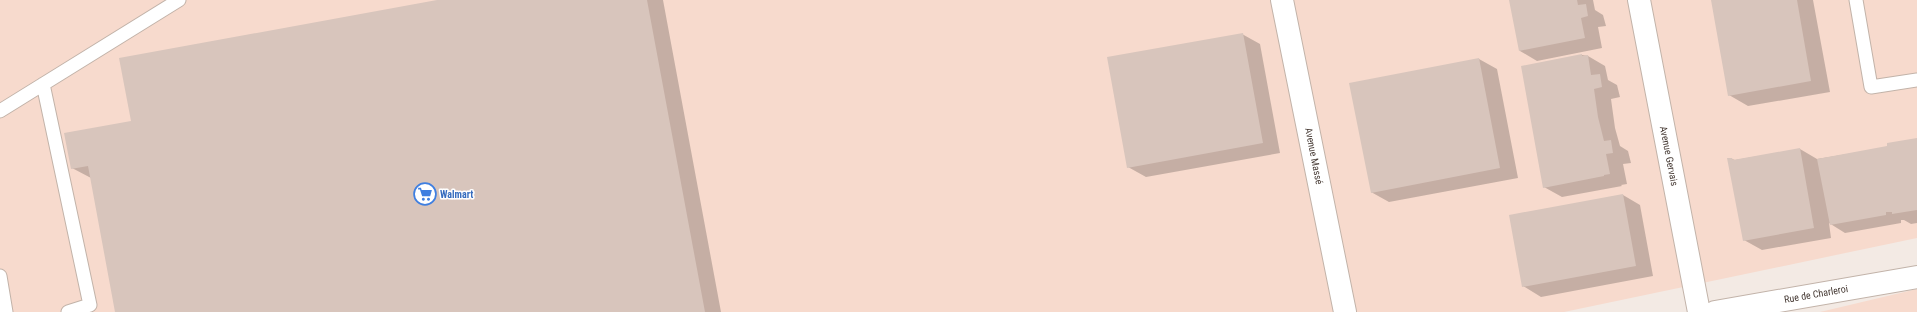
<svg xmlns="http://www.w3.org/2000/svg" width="1917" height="312" font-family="'Roboto Condensed',sans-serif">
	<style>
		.commercial { fill: #f7dacd }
		.shadow { fill: #0003 }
		.building { fill: #d8c5bc }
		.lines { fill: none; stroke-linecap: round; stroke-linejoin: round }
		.lane-casing { stroke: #c2b3a9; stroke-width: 15 }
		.street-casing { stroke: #c2b3a9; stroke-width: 24 }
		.lane { stroke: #fff; stroke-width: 13 }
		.street { stroke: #fff; stroke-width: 22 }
		.labels { text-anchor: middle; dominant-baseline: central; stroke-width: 3; stroke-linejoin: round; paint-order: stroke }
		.street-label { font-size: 10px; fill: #463a34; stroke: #fff }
		.shop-label { font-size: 10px; font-weight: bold; fill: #366cbe; stroke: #fff; text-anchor: start }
	</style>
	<rect width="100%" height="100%" fill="#f3eae4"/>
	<path class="commercial" d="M 0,0 L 1917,0 L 1917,238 L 1564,312 L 0,312 Z
		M 1917,289 L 1917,312 L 1820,312 Z"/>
	<path class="shadow" d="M 443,0 L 663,0 L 721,312 L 116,312 L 91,178 L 72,168 L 132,122 Z
		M 1510,0 L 1593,0 L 1595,10 L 1603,15 L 1606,26 L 1598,27 L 1602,48 L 1537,61 L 1520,51 Z
		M 1712,0 L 1813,0 L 1830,92 L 1748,106 L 1729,95 Z
		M 1242,34 L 1260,44 L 1280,153 L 1146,177 L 1128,167 Z
		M 1582,55 L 1588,56 L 1605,66 L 1608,80 L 1617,85 L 1620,97 L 1611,99 L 1615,128 L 1620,146 L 1628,151 L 1631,163 L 1623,164 L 1627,184 L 1621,185 L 1622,186 L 1562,197 L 1544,187 Z
		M 1479,59 L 1497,69 L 1518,178 L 1389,202 L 1371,192 Z
		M 1917,139 L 1917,223 L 1911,224 L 1904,220 L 1901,220 L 1901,223 L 1845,233 L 1829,223 L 1831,238 L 1762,250 L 1744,240 L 1732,159 L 1735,160 L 1800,149 L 1817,159 L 1878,149 Z
		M 1623,195 L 1640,205 L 1653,276 L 1541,297 L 1523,286 Z"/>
	<path class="building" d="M 437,0 L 647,0 L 705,312 L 115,312 L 88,166 L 71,169 L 64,133 L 131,121 L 119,58 Z
		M 1509,0 L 1577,0 L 1578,5 L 1586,4 L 1588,16 L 1581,18 L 1585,38 L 1519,51 Z
		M 1711,0 L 1797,0 L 1811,81 L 1728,96 Z
		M 1243,33 L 1263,143 L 1127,168 L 1107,57 Z
		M 1582,54 L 1582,56 L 1588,55 L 1591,75 L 1600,74 L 1602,87 L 1594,89 L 1598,117 L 1604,141 L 1611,140 L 1613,153 L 1606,154 L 1610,174 L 1604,175 L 1604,176 L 1543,188 L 1521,66 Z
		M 1479,58 L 1500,168 L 1371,193 L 1349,83 Z
		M 1917,138 L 1917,210 L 1892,214 L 1892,212 L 1886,212 L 1886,215 L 1830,225 L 1817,159 L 1887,146 L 1887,143 Z
		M 1800,148 L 1814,228 L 1743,241 L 1727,158 L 1732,158 L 1733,160 Z
		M 1623,194 L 1636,266 L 1522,287 L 1509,215 Z"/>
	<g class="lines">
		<g class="lane-casing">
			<path id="lane" d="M 1856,0 L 1871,87 L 1917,80
				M 43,84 L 90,305 L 68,312
				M 0,111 L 179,0
				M 0,276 L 6,312"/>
		</g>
		<g class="street-casing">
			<path id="street" d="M 1282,0 L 1345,312
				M 1639,0 L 1699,312
				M 1715,312 L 1917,277"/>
		</g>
		<use href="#lane" class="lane"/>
		<use href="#street" class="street"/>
	</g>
	<defs>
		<g id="supermarket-ring" transform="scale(1.15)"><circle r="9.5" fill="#fff" stroke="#3f7fe0" stroke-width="1.5"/><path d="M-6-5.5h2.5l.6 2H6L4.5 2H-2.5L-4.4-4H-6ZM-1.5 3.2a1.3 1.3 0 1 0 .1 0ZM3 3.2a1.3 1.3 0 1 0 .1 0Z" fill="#3f7fe0"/></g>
	</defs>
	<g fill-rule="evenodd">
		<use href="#supermarket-ring" x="425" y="194"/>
	</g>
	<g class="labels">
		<g class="street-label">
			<text transform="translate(1314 156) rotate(79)">Avenue Massé</text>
			<text transform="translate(1669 156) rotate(79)">Avenue Gervais</text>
			<text transform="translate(1816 294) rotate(-10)">Rue de Charleroi</text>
		</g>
		<g class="shop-label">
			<text x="440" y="194">Walmart</text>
		</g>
	</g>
</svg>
